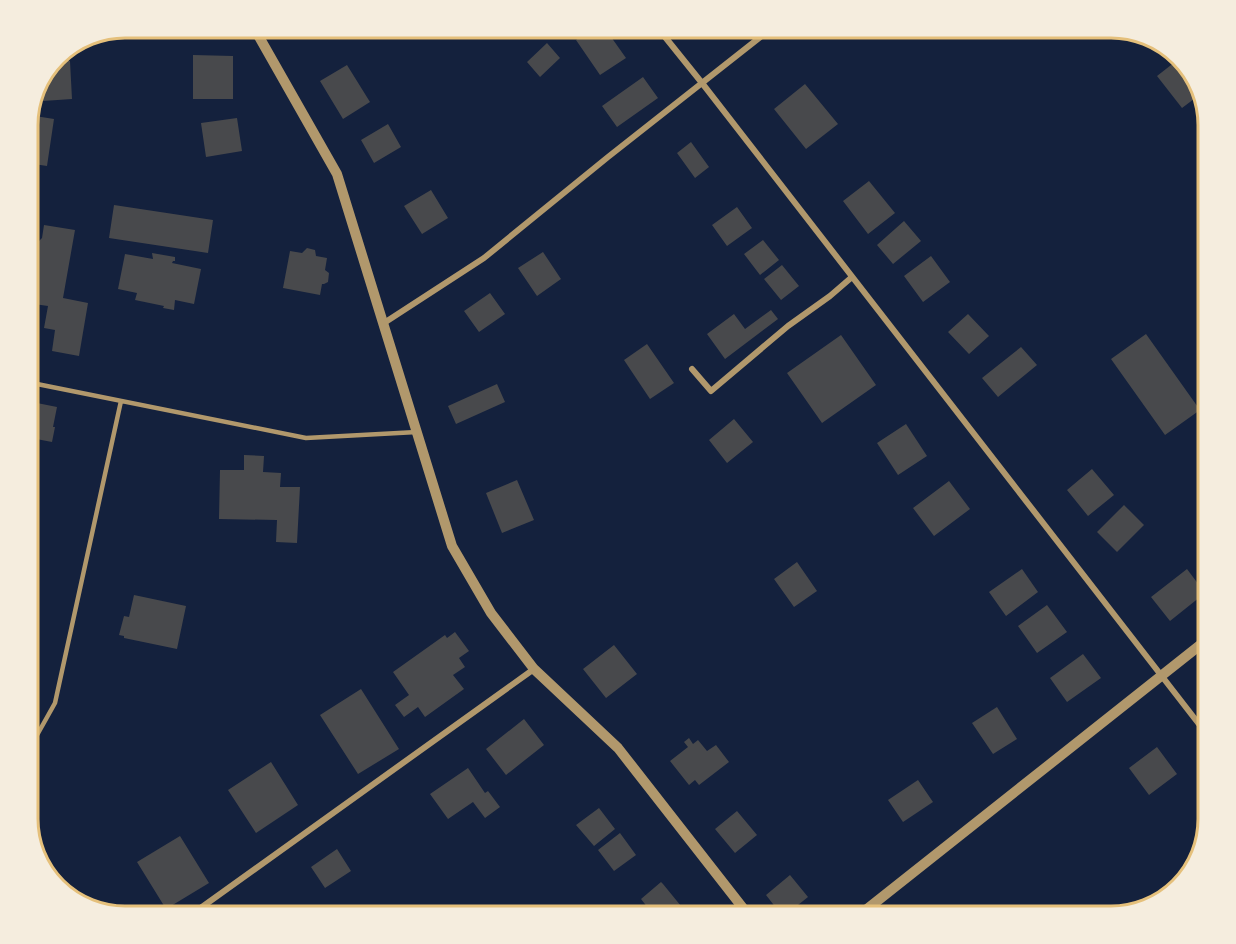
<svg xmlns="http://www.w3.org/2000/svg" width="1236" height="944" font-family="'Sofia Sans Condensed',sans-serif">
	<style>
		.building { fill: #48494c }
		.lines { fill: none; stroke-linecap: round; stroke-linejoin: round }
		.service { stroke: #b1986c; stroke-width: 4.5 }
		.minor { stroke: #b1986c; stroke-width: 6 }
		.tertiary { stroke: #b1986c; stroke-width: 10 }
		.rim { fill: none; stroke: #e5c07b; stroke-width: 3 }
	</style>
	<rect width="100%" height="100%" fill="#14213d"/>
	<path class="building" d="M 488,27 L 511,27 L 496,38 Z
		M 594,27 L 604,27 L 626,58 L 600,75 L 576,40 Z
		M 547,43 L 560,58 L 540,77 L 527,62 Z
		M 193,55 L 233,56 L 233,99 L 193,99 Z
		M 1180,58 L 1199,82 L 1202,93 L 1182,108 L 1157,76 Z
		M 55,61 L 70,61 L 72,99 L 43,101 L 43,87 Z
		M 347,65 L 370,102 L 343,119 L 320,81 Z
		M 643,77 L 658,98 L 617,127 L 602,106 Z
		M 805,84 L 838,124 L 806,149 L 774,109 Z
		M 29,115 L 54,119 L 47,166 L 27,163 L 31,141 L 27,141 L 27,118 Z
		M 237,118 L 242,151 L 206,157 L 201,123 Z
		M 388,124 L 401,147 L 374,163 L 361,140 Z
		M 691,142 L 709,167 L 695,178 L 677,153 Z
		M 869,181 L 895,213 L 868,234 L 843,201 Z
		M 431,190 L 448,218 L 422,234 L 404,206 Z
		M 114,205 L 213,220 L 208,253 L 109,238 Z
		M 737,207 L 752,228 L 727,246 L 712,225 Z
		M 904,221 L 921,241 L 893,264 L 877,245 Z
		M 44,225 L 75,230 L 63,298 L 88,303 L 79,356 L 52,351 L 55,330 L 44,328 L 48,306 L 27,303 L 27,267 L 36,268 L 30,258 L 34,246 L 42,238 Z
		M 763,240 L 779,260 L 760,275 L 744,254 Z
		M 307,248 L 315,250 L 316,256 L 327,258 L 325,270 L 329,273 L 328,282 L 324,284 L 322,284 L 320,295 L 283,288 L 290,251 L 302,253 Z
		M 543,252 L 561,279 L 537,296 L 518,268 Z
		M 152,253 L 175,257 L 175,261 L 173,261 L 172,263 L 201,269 L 194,304 L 175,300 L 174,310 L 163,308 L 164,306 L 135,300 L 137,293 L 118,289 L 125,254 L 153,259 Z
		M 931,256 L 950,282 L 923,302 L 904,276 Z
		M 782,265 L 799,286 L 781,300 L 764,279 Z
		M 490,293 L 505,314 L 479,332 L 464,311 Z
		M 771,310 L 778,319 L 725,359 L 707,334 L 734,314 L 745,329 Z
		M 968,314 L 989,336 L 969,354 L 948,332 Z
		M 1146,334 L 1200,410 L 1165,435 L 1111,359 Z
		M 841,335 L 876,385 L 822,423 L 787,373 Z
		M 647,344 L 674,383 L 650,399 L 624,360 Z
		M 1021,347 L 1037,365 L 998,397 L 982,378 Z
		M 497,384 L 505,402 L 456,424 L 448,406 Z
		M 27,401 L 57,407 L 53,427 L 55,427 L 52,442 L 31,438 L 30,444 L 33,444 L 28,470 L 27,470 Z
		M 734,419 L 753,442 L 727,463 L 709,440 Z
		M 906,424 L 927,456 L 898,475 L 877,443 Z
		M 244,455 L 264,456 L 263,472 L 281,473 L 280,487 L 300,487 L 297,543 L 276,542 L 277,520 L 219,519 L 220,470 L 244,470 Z
		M 1092,469 L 1114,495 L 1088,516 L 1067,490 Z
		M 517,480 L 534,520 L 502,533 L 486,493 Z
		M 949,481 L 970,509 L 934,536 L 913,508 Z
		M 1124,505 L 1144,525 L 1117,552 L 1097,532 Z
		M 797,562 L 817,591 L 794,607 L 774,579 Z
		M 1022,569 L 1038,592 L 1006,616 L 989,592 Z
		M 1187,569 L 1205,593 L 1170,621 L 1151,597 Z
		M 27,586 L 37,589 L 36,595 L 27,594 Z
		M 134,595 L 186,606 L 177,649 L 124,638 L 124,636 L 119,635 L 124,616 L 129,617 Z
		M 1047,605 L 1067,632 L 1037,653 L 1018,626 Z
		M 455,632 L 469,651 L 459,658 L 465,667 L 453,675 L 464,689 L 425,717 L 418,707 L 404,717 L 395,705 L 409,695 L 393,672 L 445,635 L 447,638 Z
		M 614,645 L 637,674 L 606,698 L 583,669 Z
		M 1083,654 L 1101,678 L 1067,702 L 1050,678 Z
		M 361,689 L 399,749 L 358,774 L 320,715 Z
		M 997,707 L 1017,739 L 993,754 L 972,723 Z
		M 524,719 L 544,745 L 506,775 L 486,749 Z
		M 689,738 L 693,744 L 698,740 L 707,751 L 716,745 L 729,762 L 699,785 L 695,780 L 689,785 L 670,761 L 688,747 L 684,742 Z
		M 1157,747 L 1177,774 L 1149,795 L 1129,768 Z
		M 271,762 L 298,805 L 256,833 L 228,790 Z
		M 468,768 L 485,793 L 488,791 L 500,807 L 485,818 L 473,802 L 448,819 L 430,794 Z
		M 918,780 L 933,802 L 903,822 L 888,800 Z
		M 599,808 L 615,829 L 594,846 L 576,825 Z
		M 737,811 L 757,835 L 735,853 L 715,829 Z
		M 620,833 L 636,855 L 614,871 L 598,850 Z
		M 180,836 L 209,883 L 166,909 L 137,862 Z
		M 337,849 L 351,871 L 325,888 L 311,867 Z
		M 790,875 L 808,897 L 783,917 L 766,895 Z
		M 661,882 L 663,884 L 690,917 L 655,917 L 641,899 Z
		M 247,907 L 253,916 L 260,911 L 265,917 L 234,917 Z"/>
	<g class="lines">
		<path class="service" d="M 27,382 L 306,438 L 417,432
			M 27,753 L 55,703 L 121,401"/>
		<path class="minor" d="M 657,27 L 702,83 L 1209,737
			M 384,323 L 484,258 L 608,157 L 773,27
			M 692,369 L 711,391 L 788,326 L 830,296 L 852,277
			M 188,917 L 534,669"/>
		<path class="tertiary" d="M 257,27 L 258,35 L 337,174 L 452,546 L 491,613 L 534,669 L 618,748 L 750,917
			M 857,917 L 1209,638"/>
	</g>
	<path d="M0 0H1236V944H0ZM125 38H1111A87 87 0 0 1 1198 125V819A87 87 0 0 1 1111 906H125A87 87 0 0 1 38 819V125A87 87 0 0 1 125 38Z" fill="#f5edde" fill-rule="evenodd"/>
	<path class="rim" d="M125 38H1111A87 87 0 0 1 1198 125V819A87 87 0 0 1 1111 906H125A87 87 0 0 1 38 819V125A87 87 0 0 1 125 38Z"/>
</svg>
